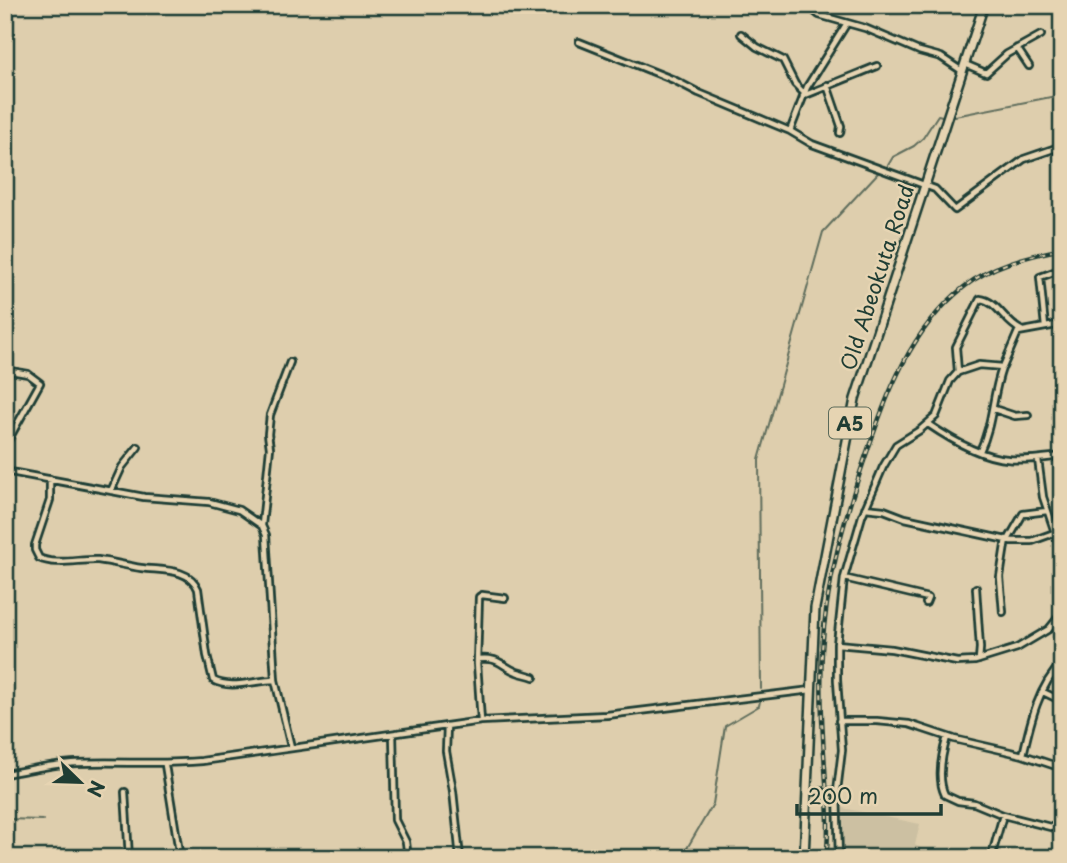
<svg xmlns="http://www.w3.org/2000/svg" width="1067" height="863" font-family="'Playpen Sans',sans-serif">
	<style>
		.built { fill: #ccc0a2 }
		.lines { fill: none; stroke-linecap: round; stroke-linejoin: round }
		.stream { stroke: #606e5d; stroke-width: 2 }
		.minor-casing { stroke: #1f3d34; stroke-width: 10 }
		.highway-casing { stroke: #1f3d34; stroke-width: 12 }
		.minor { stroke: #e6d4b2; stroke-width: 4.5 }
		.highway { stroke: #e6d4b2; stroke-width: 7 }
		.rail-casing { stroke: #1f3d34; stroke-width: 4.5 }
		.rail { stroke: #e6d4b2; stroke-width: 2; stroke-dasharray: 5; stroke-linecap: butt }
		.labels { text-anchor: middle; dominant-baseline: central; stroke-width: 5; stroke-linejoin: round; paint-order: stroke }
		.shield { fill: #e6d4b2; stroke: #5b6a5a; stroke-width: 2 }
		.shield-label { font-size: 19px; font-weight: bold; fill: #1f3d34 }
		.street-label { font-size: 21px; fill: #1f3d34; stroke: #e6d4b2 }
	</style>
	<rect width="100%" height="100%" fill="#decead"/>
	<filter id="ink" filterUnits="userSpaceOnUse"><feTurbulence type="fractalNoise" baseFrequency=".0143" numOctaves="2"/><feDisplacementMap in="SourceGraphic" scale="14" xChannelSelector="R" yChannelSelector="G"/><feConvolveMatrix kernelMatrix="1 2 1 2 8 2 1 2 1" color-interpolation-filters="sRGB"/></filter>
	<g filter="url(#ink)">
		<path class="built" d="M 843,808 L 920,824 L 915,845 L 938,858 L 843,858 Z"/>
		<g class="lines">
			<path class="stream" d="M 955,116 L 1056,96 L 1062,92
				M 887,167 L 893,157 L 914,146 L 923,138 L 938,115 L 942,116
				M 761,689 L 759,460 L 823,232 L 878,173
				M 5,819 L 43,820
				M 683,855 L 713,804 L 725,726 L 759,706 L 760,701"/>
			<g class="minor-casing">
				<path id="minor" d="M 807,5 L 819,15 L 865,28 L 919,51 L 941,57 L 962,71
					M 741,34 L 757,47 L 783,60 L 795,84 L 804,93
					M 579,42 L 674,80 L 699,93 L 790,131 L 812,144 L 935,189 L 955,210 L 1024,159 L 1062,146
					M 1017,48 L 1029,66
					M 965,64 L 986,73 L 1007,54 L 1041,35
					M 827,85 L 841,126 L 840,133
					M 803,96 L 877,66
					M 790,131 L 807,87 L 847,23
					M 1045,327 L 1040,277 L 1062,269
					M 5,370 L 28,374 L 40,383 L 5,446
					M 958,372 L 956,347 L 980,299 C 998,301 1004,322 1021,330
					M 994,409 L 1015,416 L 1028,415
					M 928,424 C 950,439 980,457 1007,459 C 1025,461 1044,458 1062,456
					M 980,451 C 993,424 992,396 1002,368
					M 1038,459 L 1043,497 L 1062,553
					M 5,471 L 144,497 L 209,502 L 239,510 L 262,526 L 266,535 L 275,680 L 291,747
					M 50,479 L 50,500 L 35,545 L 35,550 L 39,558 C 56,566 80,559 98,560 C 113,562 127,566 141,568 C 160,571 189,567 198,589 L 207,655 L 213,680 C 230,690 256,680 275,680
					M 111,491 L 122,467 L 138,447
					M 865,508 L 884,510 L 905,518 L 1011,541 L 1032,541 L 1054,533
					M 262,525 L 270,448 L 268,434 L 270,415 L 290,362
					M 1008,540 L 1023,514 L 1047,511
					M 844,578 L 928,598 L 926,603
					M 976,588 L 980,648 L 979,660
					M 1003,612 L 1000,577 L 1006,539
					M 837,644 L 892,649 L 957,662 L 975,661 L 1017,648 L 1049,629 L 1062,613
					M 477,662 L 479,597 L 482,595 L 505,598
					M 1043,692 L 1062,701
					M 481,721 L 477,663 L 479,659 C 500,657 501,666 517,672 C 523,674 528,675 534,677
					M 839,721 L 877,721 L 909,724 L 954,739 L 1023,755 L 1062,768
					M 447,726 L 446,751 L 453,791 L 460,858
					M 393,734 L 395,820 L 406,842 L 408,858
					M 947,737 C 942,754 937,779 945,795 L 958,801 L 974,803 L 1003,815 L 1062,830
					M 1023,755 C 1030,724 1038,686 1062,663
					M 165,765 L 180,858
					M 5,774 C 29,770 52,764 76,763 C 118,761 159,765 202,761 L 481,721 L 607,715 L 811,690
					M 125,792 L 129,858
					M 806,792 L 837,791
					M 839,858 L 837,791 L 842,750 L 837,680 L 837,644 L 844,578 L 862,516 L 883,467 L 896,445 L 920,430 L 936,416 L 950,381 L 958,372 L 979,365 L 1003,367 L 1018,332 L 1062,324
					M 991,858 L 1003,815"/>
			</g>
			<g class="highway-casing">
				<path id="highway" d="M 804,858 L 815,608 L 855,399 L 984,5"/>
			</g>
			<use href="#minor" class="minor"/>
			<use href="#highway" class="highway"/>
			<g class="rail-casing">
				<path id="rail" d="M 826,858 C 830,828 827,797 825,768 C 822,729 820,690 822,651 C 826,582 844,519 866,455 C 888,392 910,330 964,287 C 991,265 1028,256 1062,249"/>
			</g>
			<use href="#rail" class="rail"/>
		</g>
	</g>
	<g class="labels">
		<rect class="shield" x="829" y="407.5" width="42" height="31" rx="5"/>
		<g class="shield-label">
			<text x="850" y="423">A5</text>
		</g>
		<g class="street-label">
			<text transform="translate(876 277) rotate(-72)">Old Abeokuta Road</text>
		</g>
	</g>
	<rect width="1067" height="863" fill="none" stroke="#e6d4b2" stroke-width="28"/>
	<rect x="14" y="14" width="1039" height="835" fill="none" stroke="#1f3d34" stroke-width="2.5" filter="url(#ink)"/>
	<g transform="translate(80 782) rotate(113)" stroke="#e6d4b2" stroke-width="5" paint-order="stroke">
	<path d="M0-5L12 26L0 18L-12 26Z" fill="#1f3d34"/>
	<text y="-10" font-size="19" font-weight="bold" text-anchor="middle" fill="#1f3d34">N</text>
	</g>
	<path d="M797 804v10h144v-10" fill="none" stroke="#1f3d34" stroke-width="3.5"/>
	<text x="808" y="804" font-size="21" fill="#1f3d34" stroke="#e6d4b2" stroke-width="5" paint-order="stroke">200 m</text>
</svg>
